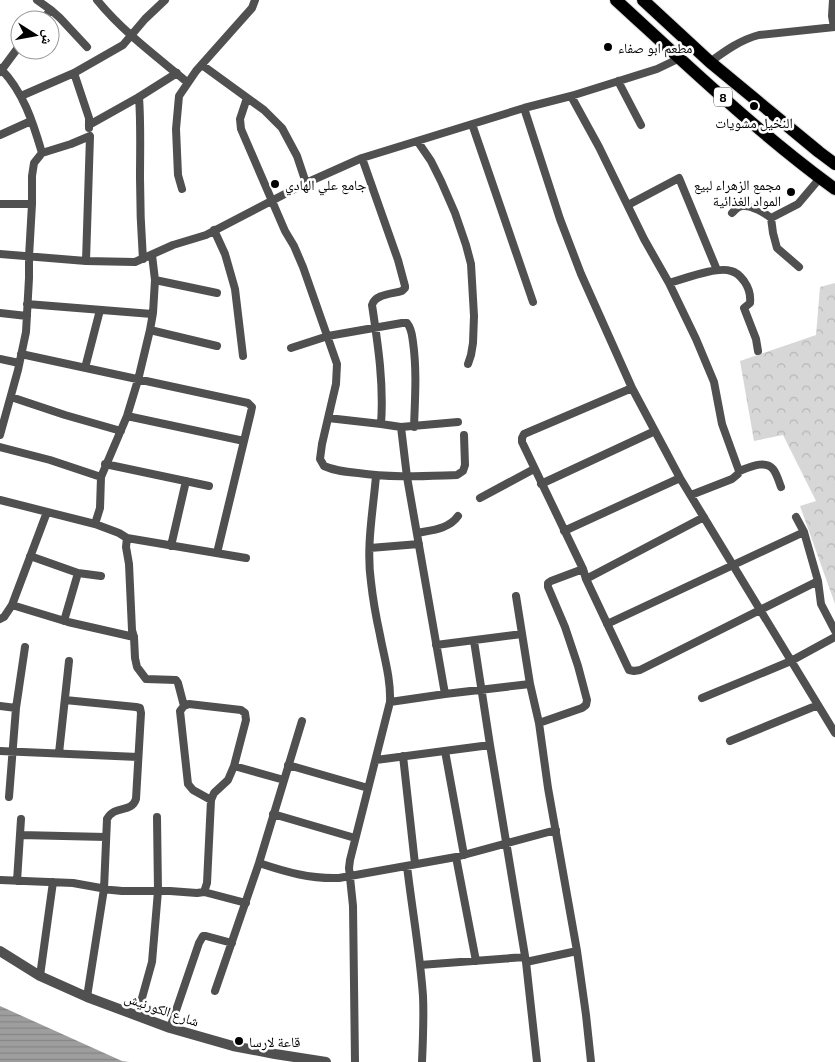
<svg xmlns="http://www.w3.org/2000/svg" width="835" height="1062" font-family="'Exo 2','Noto Naskh Arabic',sans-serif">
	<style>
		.forest { fill: url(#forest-crowns) }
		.water { fill: url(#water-rules) }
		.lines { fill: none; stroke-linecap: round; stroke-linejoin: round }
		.trunk-casing { stroke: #dbdbdb; stroke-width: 14 }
		.minor { stroke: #505050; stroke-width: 8 }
		.tertiary { stroke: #505050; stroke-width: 10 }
		.trunk { stroke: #000; stroke-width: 12 }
		.poi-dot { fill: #000; stroke: #fff; stroke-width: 2 }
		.labels { text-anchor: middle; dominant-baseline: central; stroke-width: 5; stroke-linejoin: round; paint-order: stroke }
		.shield { fill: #fff; stroke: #4c4c4c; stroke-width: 1 }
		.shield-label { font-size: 12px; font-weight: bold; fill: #000 }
		.poi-label { font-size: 14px; fill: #000; stroke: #fff; text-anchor: start }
		.street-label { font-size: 14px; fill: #000; stroke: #fff }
	</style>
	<defs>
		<pattern id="forest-crowns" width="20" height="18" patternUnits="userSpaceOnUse" patternTransform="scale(1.25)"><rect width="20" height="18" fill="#d7d7d7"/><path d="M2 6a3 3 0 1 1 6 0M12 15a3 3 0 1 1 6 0" fill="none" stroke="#b7b7b7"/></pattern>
		<pattern id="water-rules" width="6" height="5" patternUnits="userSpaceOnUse" patternTransform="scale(1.25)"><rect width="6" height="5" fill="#9e9e9e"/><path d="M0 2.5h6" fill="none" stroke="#868686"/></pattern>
	</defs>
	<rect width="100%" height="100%" fill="#fff"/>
	<path class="forest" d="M 835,283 L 835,604 L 800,506 L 816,501 L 783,435 L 754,441 L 740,361 L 816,335 L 820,287 Z"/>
	<path class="water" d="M 0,1006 L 122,1061 L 129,1062 L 0,1062 Z"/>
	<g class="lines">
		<g class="trunk-casing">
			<path id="trunk" d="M 616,0 C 687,65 757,132 835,189
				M 643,0 L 710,62 L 819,152 L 835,164"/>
		</g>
		<path class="minor" d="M 37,0 L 51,10
			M 97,0 C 123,32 156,56 187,82
			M 833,0 L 832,16 L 834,27
			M 42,20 L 51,10 L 60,18 L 87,47
			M 710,62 C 725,51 740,40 759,35 L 835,27
			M 202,65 L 264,110 L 282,128 L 297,156 L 306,183
			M 0,68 C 23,91 33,122 42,153
			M 0,72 L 20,45
			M 74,73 L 89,118 L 89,128
			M 618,81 L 641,125
			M 21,96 L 74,73 L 123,45 L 145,19 L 165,0
			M 571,96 L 599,147 L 644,239 L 669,283 L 696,339 L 714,382 L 722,424 L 739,471 L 738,474 L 732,479 L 691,495
			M 139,97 C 141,124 140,151 140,178 C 140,205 141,232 143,259
			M 247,98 L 240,119 L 241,129 L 285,231 L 294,246 L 303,267 L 337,364 L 336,384 L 322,444 L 320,459 L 324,466 C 335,471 346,472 358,473 C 391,478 424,476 457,475 L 463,471 L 465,465 L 464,435
			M 524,108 L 560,219 L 581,274 L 632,388 L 680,478 L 835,733
			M 472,124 L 533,302
			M 89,125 L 139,97 L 177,73
			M 0,135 L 31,121
			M 418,142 L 431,161 L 441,181 L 455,213 L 466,245 L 471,264 L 474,316 L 473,343 L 471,355 L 468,364
			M 362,158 L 398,260 L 405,286 L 405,288 L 402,291 C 392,294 375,294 372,305 C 378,345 384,384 381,424
			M 182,189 L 178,175 L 176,129 L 179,96 L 196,71 L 252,8 L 255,0
			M 0,204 L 32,204
			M 628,205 L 679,178 L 717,270
			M 732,213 C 735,210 738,206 743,206 C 751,205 765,213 771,218 L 773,233 L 777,248 L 799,267
			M 771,218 L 798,204 L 820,178
			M 214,230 L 225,254 L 235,289 L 243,356
			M 0,254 L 86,261 L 135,262 L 173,245 L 206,235 L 306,183 L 362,158 L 524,108 L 571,96 L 657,69 L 680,58
			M 155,280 L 217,293
			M 669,283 C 684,279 717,266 731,271 C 736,272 741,277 744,281 C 749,288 751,294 750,303 L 744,308 L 756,339 L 758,351
			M 27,304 L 152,314
			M 0,313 L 27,316
			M 150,330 L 217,346
			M 291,348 L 328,336 L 402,323 L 407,323 C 412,329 412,336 413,342 C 417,371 415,398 414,427
			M 21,354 L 248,403 L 252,407 L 251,412 L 217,553
			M 0,359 L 19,363
			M 85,368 L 100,310
			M 632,388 L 524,434 L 522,438 L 522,442 L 583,569 L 586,579 L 629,670 L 634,671 L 640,670 L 818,581
			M 11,397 L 65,415 L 121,431
			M 127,416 L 244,441
			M 328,418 L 381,424 L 401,427 L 458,422
			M 401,427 L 407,477 L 445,694
			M 0,435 L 18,370 L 26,332 L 29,278 L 29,257 L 32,204 L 32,176 L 34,163 L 42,153 L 71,144 L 90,136 L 86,261
			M 0,447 L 50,460 L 101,477
			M 105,464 L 209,486
			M 739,471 C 748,468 765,459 773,469 C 777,474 779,482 781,487
			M 541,484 L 655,431
			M 480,498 L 534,469
			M 0,500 L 95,524 L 119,533 L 127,538 L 126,547 L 129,564 L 132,630 L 134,637 L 135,658 L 137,667 L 146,679 L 176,680 L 178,683 L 184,706
			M 796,517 L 804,532 L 818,581 L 821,604 L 835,631
			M 95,524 L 100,508 L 101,477 L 127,416 L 138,380 L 150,330 L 153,313 L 155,280 L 152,255
			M 564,531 L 680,478
			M 417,533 C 432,530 449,529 458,516
			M 127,538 L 246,558
			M 171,546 L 186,481
			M 370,548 L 419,544
			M 30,556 L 78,573 L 101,576
			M 586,579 L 704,517
			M 516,596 L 530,684 L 539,723 L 548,788 L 577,951 L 586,1015 L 591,1062
			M 12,605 L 68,622 L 134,637
			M 0,619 L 4,617 L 12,605 L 47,512
			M 64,621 L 78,573
			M 607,624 L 804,532
			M 474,641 L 490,745 L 526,962 L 537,1062
			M 436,645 L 522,634
			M 702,698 L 791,661 L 835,637
			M 65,700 L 136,707 L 140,708 L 141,713 L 136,799 C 131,814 115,804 107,819 L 104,889 L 87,997
			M 390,702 L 445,694 L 530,684
			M 0,706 L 16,708
			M 539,723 L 582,708 L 586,705 L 587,700 L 578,666 L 565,627 L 548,587 L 548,583 L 551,581 L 583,569
			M 730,741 L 818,705
			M 0,751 L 138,757
			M 445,751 L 464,855
			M 59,753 L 69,661
			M 403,756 L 415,864
			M 376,760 L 490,745
			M 288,765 L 368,788
			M 234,766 L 284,780
			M 9,797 L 16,708 L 25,647
			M 273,814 L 355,838
			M 20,835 L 106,837
			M 456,857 L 476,961
			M 259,863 C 286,872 310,879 339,878 L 456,857 L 556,830
			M 407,866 C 412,909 420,953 423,996 C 424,1018 423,1040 422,1062
			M 0,880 L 73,883 L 112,890 L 122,891 L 170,891 L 197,893 L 204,892 L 207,883 L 211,800 L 214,793 L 228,780 L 234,766 L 246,720 L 245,713 L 241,710 L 189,704 L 184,706 L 180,711 L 188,784 L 193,790 L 211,800
			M 17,881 L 21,819
			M 204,892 L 246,903
			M 526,962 L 577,951
			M 420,965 L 525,957
			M 40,976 L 53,882
			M 215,991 L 259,863 L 302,721
			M 137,1016 L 152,962 L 158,891 L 157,817
			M 170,1028 L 199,943 L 203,936 L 206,936 L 232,943
			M 355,1062 L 353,906 L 349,868 L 350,860 L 390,702 C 391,679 384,657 380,635 C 376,617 373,600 371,582 C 366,547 373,511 376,476"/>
		<path class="tertiary" d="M 0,951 L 40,976 L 87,997 L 170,1028 L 233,1046 L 275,1054 L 326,1062"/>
		<use href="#trunk" class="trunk"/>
	</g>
	<g class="poi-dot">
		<circle cx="608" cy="47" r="5"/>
		<circle cx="754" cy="106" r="5"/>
		<circle cx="275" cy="184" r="5"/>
		<circle cx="791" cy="192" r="5"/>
		<circle cx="239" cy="1041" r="5"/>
	</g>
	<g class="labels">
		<rect class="shield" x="714" y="87.5" width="18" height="19" rx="4"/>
		<g class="shield-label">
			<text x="723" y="97">8</text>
		</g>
		<g class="poi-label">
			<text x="618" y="47">مطعم ابو صفاء</text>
			<text x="754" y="122" text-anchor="middle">النخيل مشويات</text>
			<text x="285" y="184">جامع علي الهادي</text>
			<text x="781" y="184" text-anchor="end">مجمع الزهراء لبيع<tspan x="781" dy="16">المواد الغذائية</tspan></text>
			<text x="249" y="1041">قاعة لارسا</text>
		</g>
		<g class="street-label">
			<text transform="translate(162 1009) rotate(19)">شارع الكورنيش</text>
		</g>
	</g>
	<g transform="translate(35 35) rotate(101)"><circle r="24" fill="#ffffff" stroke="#999999"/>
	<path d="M0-4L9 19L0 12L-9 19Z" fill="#000000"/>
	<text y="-8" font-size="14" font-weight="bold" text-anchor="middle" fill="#000000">ش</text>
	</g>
</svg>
